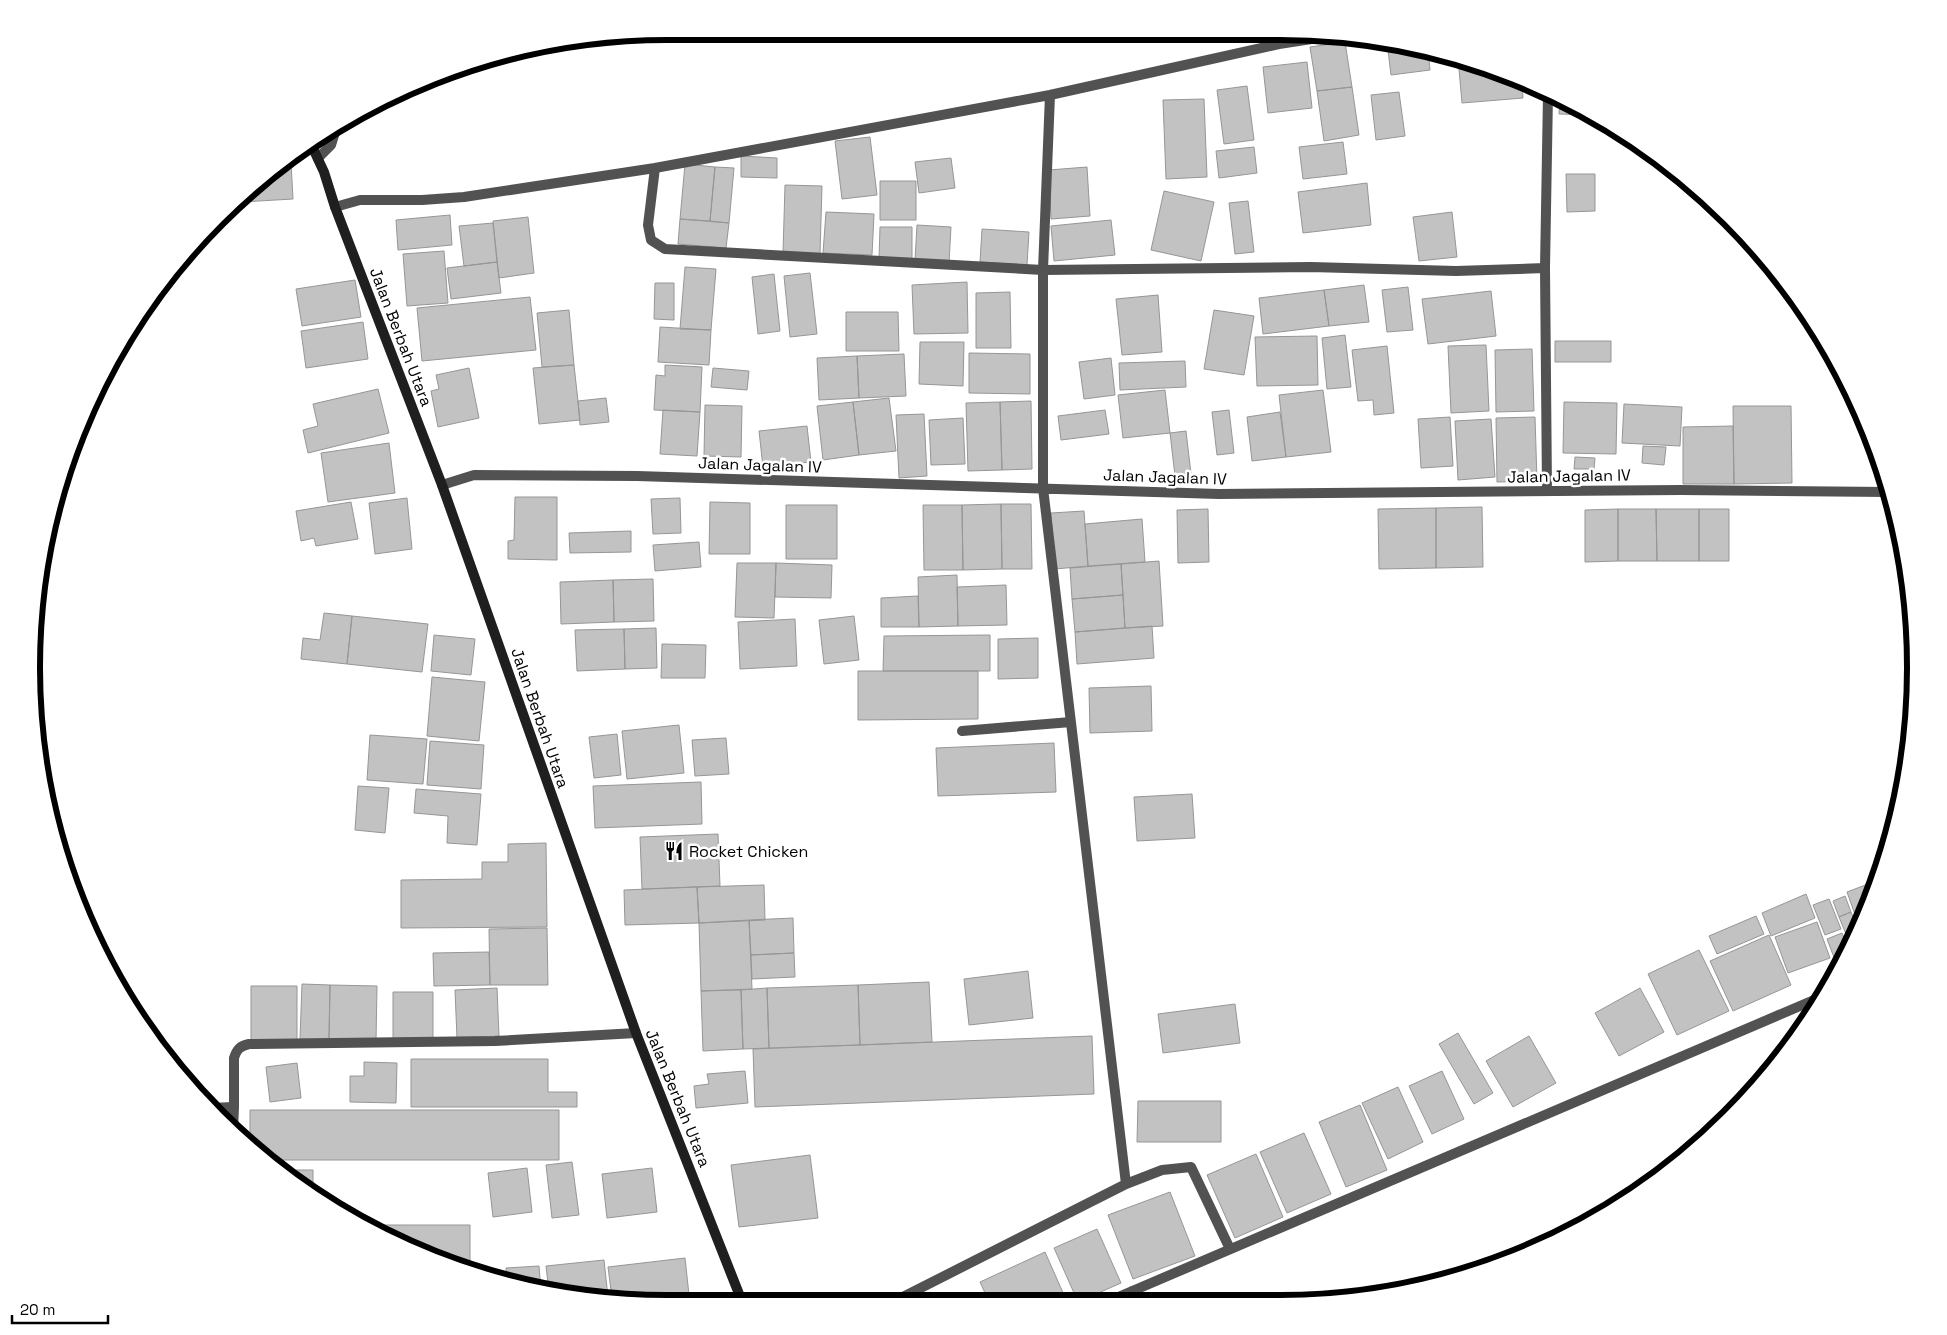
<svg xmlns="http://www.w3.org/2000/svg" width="1947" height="1335" font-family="'Space Grotesk',sans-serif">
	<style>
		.building { fill: #c2c2c2; stroke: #969696 }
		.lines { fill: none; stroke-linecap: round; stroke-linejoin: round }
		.street { stroke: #525252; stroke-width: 10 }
		.secondary { stroke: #1f1f1f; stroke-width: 10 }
		.labels { text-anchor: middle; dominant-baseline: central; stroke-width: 5; stroke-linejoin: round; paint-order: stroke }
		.street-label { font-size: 16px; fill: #000; stroke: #fff }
		.poi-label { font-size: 16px; fill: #000; stroke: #fff; text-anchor: start }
		.rim { fill: none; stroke: #000; stroke-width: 6 }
	</style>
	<rect width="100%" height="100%" fill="#fff"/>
	<path class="building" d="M 1345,42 L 1352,87 L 1317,91 L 1310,47 Z
		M 1387,42 L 1403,43 L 1428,50 L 1430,70 L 1391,75 Z
		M 1458,58 L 1484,65 L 1522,82 L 1523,98 L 1462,103 Z
		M 1307,62 L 1312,108 L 1268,113 L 1263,67 Z
		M 1247,86 L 1254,140 L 1224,144 L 1217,90 Z
		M 1352,87 L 1359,135 L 1324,141 L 1317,91 Z
		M 1399,92 L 1405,136 L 1376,140 L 1371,95 Z
		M 1204,99 L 1207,177 L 1166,179 L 1163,100 Z
		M 1560,99 L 1593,115 L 1559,114 Z
		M 870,137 L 877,195 L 842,199 L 835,141 Z
		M 1343,142 L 1347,174 L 1303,179 L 1299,147 Z
		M 1254,147 L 1257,173 L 1219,178 L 1216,151 Z
		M 741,156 L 777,158 L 777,178 L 741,177 Z
		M 951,158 L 955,188 L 919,193 L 915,162 Z
		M 291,163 L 293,199 L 242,202 L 285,164 Z
		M 685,164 L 715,167 L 710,221 L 680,219 Z
		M 715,167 L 734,168 L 729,223 L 710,221 Z
		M 1087,167 L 1090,216 L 1051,219 L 1049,170 Z
		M 1566,174 L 1595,174 L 1595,211 L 1567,212 Z
		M 880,181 L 916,181 L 916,220 L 880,220 Z
		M 1367,183 L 1371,225 L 1303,233 L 1298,192 Z
		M 785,185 L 822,186 L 820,254 L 783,253 Z
		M 1164,191 L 1214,202 L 1201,261 L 1151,250 Z
		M 1248,201 L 1254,252 L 1235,254 L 1229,203 Z
		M 826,212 L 874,214 L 872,255 L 823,253 Z
		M 1452,212 L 1457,257 L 1419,261 L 1413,217 Z
		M 450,215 L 452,245 L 398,250 L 396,220 Z
		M 528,217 L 534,273 L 499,278 L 493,221 Z
		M 680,219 L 729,223 L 726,248 L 678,244 Z
		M 1111,220 L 1115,255 L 1054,261 L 1051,226 Z
		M 493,223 L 497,262 L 464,266 L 459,226 Z
		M 917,225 L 951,227 L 949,263 L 915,260 Z
		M 880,227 L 912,227 L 912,260 L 879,260 Z
		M 982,229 L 1029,232 L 1027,265 L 980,262 Z
		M 444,251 L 448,303 L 407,306 L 403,254 Z
		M 497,262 L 501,293 L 451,299 L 447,268 Z
		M 685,267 L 716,269 L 711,330 L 680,329 Z
		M 810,273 L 817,334 L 790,337 L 784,276 Z
		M 774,274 L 780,331 L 758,334 L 752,277 Z
		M 355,280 L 361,317 L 302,326 L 296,289 Z
		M 967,282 L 968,333 L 914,334 L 912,285 Z
		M 655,283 L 674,283 L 674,320 L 654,319 Z
		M 1364,285 L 1369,322 L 1329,326 L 1324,290 Z
		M 1408,287 L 1413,330 L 1387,332 L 1382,290 Z
		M 1324,290 L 1329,326 L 1263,334 L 1259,298 Z
		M 1491,291 L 1496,336 L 1428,344 L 1422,299 Z
		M 1010,292 L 1011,348 L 976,348 L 976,293 Z
		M 1158,295 L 1162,352 L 1122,355 L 1116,299 Z
		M 530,297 L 536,350 L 422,361 L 417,308 Z
		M 569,310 L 574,365 L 542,367 L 537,313 Z
		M 1214,310 L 1254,316 L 1244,375 L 1204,369 Z
		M 846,312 L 898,312 L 899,351 L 846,351 Z
		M 363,322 L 368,359 L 306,368 L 301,331 Z
		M 660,327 L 711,330 L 709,365 L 658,362 Z
		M 1345,335 L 1351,387 L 1327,389 L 1322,338 Z
		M 1317,336 L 1318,385 L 1257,386 L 1255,337 Z
		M 1555,341 L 1611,341 L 1611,362 L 1555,362 Z
		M 920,342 L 964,342 L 963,386 L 919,384 Z
		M 1486,345 L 1489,411 L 1451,413 L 1448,346 Z
		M 1387,346 L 1394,413 L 1374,415 L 1373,400 L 1358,401 L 1352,350 Z
		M 1532,349 L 1534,411 L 1496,412 L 1495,350 Z
		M 969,353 L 1030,354 L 1030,394 L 969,393 Z
		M 904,354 L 906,396 L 859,398 L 857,356 Z
		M 857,356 L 859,398 L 819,400 L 817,358 Z
		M 1111,358 L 1115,395 L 1084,399 L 1079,362 Z
		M 1185,361 L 1186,387 L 1120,390 L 1119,363 Z
		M 574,365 L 580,420 L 539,424 L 533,368 Z
		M 665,365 L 702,367 L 700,412 L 654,410 L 656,375 L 665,376 Z
		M 469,368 L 479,418 L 438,427 L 431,391 L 439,389 L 436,375 Z
		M 713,368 L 749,371 L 747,390 L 711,387 Z
		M 378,389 L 389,433 L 308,453 L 303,430 L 318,426 L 313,404 Z
		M 1165,390 L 1170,433 L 1123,438 L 1118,395 Z
		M 1323,390 L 1331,452 L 1286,457 L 1279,395 Z
		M 606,398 L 609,422 L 580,425 L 578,401 Z
		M 889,398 L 896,451 L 859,455 L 853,402 Z
		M 1031,401 L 1032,469 L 1002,470 L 1000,402 Z
		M 853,402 L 859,455 L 823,460 L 817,406 Z
		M 1000,402 L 1002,470 L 968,471 L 966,403 Z
		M 1564,402 L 1617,403 L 1616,454 L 1563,453 Z
		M 1624,404 L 1682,407 L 1680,446 L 1622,443 Z
		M 705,405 L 742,406 L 741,457 L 704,456 Z
		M 1733,406 L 1791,406 L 1792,483 L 1734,484 Z
		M 663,410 L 700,412 L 697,456 L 660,454 Z
		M 1105,410 L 1109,434 L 1061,440 L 1058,416 Z
		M 1229,410 L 1234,453 L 1217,455 L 1212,412 Z
		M 1280,412 L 1286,457 L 1252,461 L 1247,417 Z
		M 924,414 L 927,476 L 899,478 L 896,415 Z
		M 1450,417 L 1453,466 L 1421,468 L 1418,419 Z
		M 1535,417 L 1537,481 L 1497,482 L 1496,418 Z
		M 963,418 L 965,464 L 931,465 L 929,420 Z
		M 1491,419 L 1495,477 L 1458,480 L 1455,421 Z
		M 807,426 L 811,462 L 763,467 L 759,431 Z
		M 1733,426 L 1734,484 L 1683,484 L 1683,427 Z
		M 1186,431 L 1191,474 L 1175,476 L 1170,433 Z
		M 389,443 L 395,493 L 328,502 L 321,453 Z
		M 1643,446 L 1666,447 L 1664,465 L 1642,463 Z
		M 1575,457 L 1595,458 L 1594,469 L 1574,469 Z
		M 515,497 L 557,497 L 557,560 L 508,559 L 508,541 L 514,540 Z
		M 407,498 L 412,549 L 375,554 L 369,503 Z
		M 680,498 L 681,533 L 653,534 L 651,499 Z
		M 351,502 L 358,539 L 316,546 L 314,538 L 301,541 L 296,511 Z
		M 710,502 L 750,503 L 750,554 L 709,554 Z
		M 1001,504 L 1002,569 L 963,570 L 962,505 Z
		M 1001,504 L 1031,504 L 1032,569 L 1002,569 Z
		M 786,505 L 837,505 L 837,559 L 786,559 Z
		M 923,505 L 962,505 L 963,570 L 924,570 Z
		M 1482,507 L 1483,567 L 1436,568 L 1436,508 Z
		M 1436,508 L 1436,568 L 1379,569 L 1378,509 Z
		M 1208,509 L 1209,562 L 1178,563 L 1177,510 Z
		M 1618,509 L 1618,561 L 1585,562 L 1585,510 Z
		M 1618,509 L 1656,509 L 1657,561 L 1618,561 Z
		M 1656,509 L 1699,509 L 1699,561 L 1657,561 Z
		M 1699,509 L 1729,509 L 1729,561 L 1699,561 Z
		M 1084,511 L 1088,566 L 1055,569 L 1051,513 Z
		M 1142,519 L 1145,562 L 1088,566 L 1085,524 Z
		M 631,531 L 631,552 L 570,553 L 569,533 Z
		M 699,542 L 701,567 L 655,571 L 653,545 Z
		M 1159,561 L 1163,626 L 1125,628 L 1121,564 Z
		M 737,563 L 776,563 L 774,618 L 735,617 Z
		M 776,563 L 832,565 L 831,598 L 775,597 Z
		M 1121,564 L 1123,595 L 1072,599 L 1070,568 Z
		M 957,575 L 958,626 L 919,627 L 918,577 Z
		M 653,579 L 654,621 L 614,622 L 613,580 Z
		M 613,580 L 614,622 L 561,624 L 560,582 Z
		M 1006,585 L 1007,625 L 958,626 L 957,587 Z
		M 1123,595 L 1125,628 L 1075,632 L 1072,599 Z
		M 918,596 L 919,627 L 881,627 L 881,598 Z
		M 324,613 L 352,616 L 347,664 L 301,659 L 303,638 L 320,640 Z
		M 352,616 L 428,624 L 422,672 L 347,664 Z
		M 854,616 L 859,660 L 824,664 L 819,620 Z
		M 795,619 L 797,666 L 740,669 L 738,622 Z
		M 1152,626 L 1154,658 L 1077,664 L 1075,632 Z
		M 656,628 L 657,668 L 625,669 L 624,629 Z
		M 624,629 L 625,669 L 577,671 L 575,630 Z
		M 434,635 L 475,639 L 471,675 L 431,671 Z
		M 990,635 L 990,671 L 883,671 L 884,636 Z
		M 1038,638 L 1038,678 L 998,679 L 998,639 Z
		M 662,644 L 706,645 L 705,678 L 661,678 Z
		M 858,671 L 978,671 L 978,719 L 858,720 Z
		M 432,677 L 485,682 L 479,741 L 427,736 Z
		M 1151,686 L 1152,731 L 1090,733 L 1089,688 Z
		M 679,725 L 684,773 L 627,779 L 622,731 Z
		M 617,734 L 621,775 L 594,778 L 589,737 Z
		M 370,735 L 427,739 L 423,784 L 367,780 Z
		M 726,738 L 729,774 L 695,776 L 692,740 Z
		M 430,741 L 484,745 L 481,789 L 427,785 Z
		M 1054,743 L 1056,792 L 938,796 L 936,748 Z
		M 701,782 L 702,824 L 595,828 L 593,786 Z
		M 358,786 L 389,788 L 385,833 L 355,830 Z
		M 416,789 L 481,794 L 477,845 L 447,843 L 448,816 L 414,813 Z
		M 1192,794 L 1195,838 L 1137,841 L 1134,797 Z
		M 718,834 L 720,886 L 642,889 L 640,837 Z
		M 546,843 L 547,927 L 401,928 L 401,880 L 482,879 L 482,862 L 508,862 L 508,844 Z
		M 1876,881 L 1867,911 L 1859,926 L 1847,892 Z
		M 764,885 L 765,920 L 699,923 L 697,887 Z
		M 697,887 L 699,923 L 625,925 L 624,890 Z
		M 1806,894 L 1815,918 L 1771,936 L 1762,913 Z
		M 1845,896 L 1851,912 L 1839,917 L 1833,901 Z
		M 1829,899 L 1841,929 L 1825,935 L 1813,905 Z
		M 1851,912 L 1858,929 L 1850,944 L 1839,917 Z
		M 1756,916 L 1764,934 L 1717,954 L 1709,936 Z
		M 793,918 L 794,953 L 751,955 L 749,920 Z
		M 749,920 L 752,989 L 701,991 L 699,923 Z
		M 1817,922 L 1830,958 L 1788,973 L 1775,937 Z
		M 547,928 L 548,985 L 490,985 L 489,929 Z
		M 1842,933 L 1848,948 L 1843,957 L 1835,960 L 1827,939 Z
		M 1769,935 L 1791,985 L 1733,1011 L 1710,961 Z
		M 1699,950 L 1729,1011 L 1677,1035 L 1648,974 Z
		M 489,952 L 490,985 L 434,986 L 433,953 Z
		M 794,953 L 795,977 L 752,979 L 751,955 Z
		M 1028,971 L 1033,1018 L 969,1025 L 964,979 Z
		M 929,982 L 932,1042 L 860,1045 L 858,985 Z
		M 302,984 L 330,985 L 329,1039 L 300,1039 Z
		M 330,985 L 377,986 L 376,1041 L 329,1039 Z
		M 858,985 L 860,1045 L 769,1048 L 767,988 Z
		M 251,986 L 297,986 L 297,1043 L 251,1043 Z
		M 497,988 L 499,1036 L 457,1038 L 455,990 Z
		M 767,988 L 769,1048 L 743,1049 L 741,990 Z
		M 1640,988 L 1664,1032 L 1619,1056 L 1595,1013 Z
		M 741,990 L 743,1049 L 703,1051 L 701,991 Z
		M 393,992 L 433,992 L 433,1040 L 393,1040 Z
		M 1235,1004 L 1240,1043 L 1163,1053 L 1158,1014 Z
		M 1458,1033 L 1493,1093 L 1474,1104 L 1439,1044 Z
		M 1092,1036 L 1094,1094 L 755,1107 L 753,1049 Z
		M 1529,1036 L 1556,1083 L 1513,1107 L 1486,1061 Z
		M 411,1059 L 548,1059 L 548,1092 L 577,1092 L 577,1107 L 411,1107 Z
		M 364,1062 L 397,1063 L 396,1103 L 350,1102 L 350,1076 L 364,1076 Z
		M 297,1063 L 301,1098 L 270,1102 L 266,1067 Z
		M 745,1071 L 748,1103 L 696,1108 L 694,1086 L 709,1084 L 707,1074 Z
		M 1442,1071 L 1464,1119 L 1432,1134 L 1409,1086 Z
		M 1398,1087 L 1423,1142 L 1388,1159 L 1362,1103 Z
		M 1138,1101 L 1221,1101 L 1221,1142 L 1137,1142 Z
		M 1360,1105 L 1387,1170 L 1346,1187 L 1319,1122 Z
		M 250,1110 L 559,1110 L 559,1160 L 269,1160 L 250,1144 Z
		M 1304,1133 L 1331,1194 L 1287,1213 L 1260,1152 Z
		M 1256,1154 L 1283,1217 L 1235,1238 L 1207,1175 Z
		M 810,1155 L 818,1218 L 739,1227 L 731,1165 Z
		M 572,1162 L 579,1215 L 552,1218 L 546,1165 Z
		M 527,1168 L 532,1212 L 493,1217 L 488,1173 Z
		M 652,1168 L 657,1212 L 607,1218 L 602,1174 Z
		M 282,1170 L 313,1170 L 313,1196 Z
		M 1170,1192 L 1195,1256 L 1133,1279 L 1108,1215 Z
		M 367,1225 L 470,1225 L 470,1269 L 424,1255 Z
		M 1097,1229 L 1121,1283 L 1078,1302 L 1054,1248 Z
		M 1045,1252 L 1068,1304 L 990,1304 L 980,1282 Z
		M 685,1258 L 690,1304 L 668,1304 L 612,1298 L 608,1267 Z
		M 604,1260 L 608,1297 L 549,1292 L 546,1266 Z
		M 539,1266 L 541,1291 L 507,1281 L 506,1268 Z
		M 821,1297 L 825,1304 L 808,1304 Z"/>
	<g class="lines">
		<path class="street" d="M 1050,95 L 1043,270 L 1043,488 L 1126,1184
			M 318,158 L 331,145 L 337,126
			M 655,168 L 648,225 L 651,240 L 665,249 L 1043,270 L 1311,267 L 1456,271 L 1545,268
			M 335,207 L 360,200 L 422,200 L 464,197 L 655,168 L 1050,95 L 1279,44 L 1331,36
			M 442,485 L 474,475 L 637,476 L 1219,494 L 1681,490 L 1888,492
			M 1547,491 L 1545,268 L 1548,94
			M 962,731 L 1071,722
			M 210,1108 L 234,1107
			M 233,1130 L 234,1107 L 234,1058 C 237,1049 240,1046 249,1044 L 495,1041 L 636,1033
			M 1132,1291 L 1133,1304
			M 889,1304 L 1126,1184 L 1162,1170 L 1191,1167 L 1230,1249
			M 1102,1304 L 1821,997"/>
		<path class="secondary" d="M 310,142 L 324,172 L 335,207 L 442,485 L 636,1033 L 743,1304"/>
	</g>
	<defs>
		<g id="restaurant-bare" transform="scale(1.5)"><path d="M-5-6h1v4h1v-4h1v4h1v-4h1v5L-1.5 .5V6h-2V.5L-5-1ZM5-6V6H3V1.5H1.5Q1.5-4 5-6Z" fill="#000" stroke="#fff" stroke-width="2.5" paint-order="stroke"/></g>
	</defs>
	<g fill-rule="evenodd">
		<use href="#restaurant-bare" x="674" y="851"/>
	</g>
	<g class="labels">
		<g class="street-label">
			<text transform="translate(401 337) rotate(69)">Jalan Berbah Utara</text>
			<text transform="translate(760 465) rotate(2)">Jalan Jagalan IV</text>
			<text transform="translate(1569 476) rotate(-1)">Jalan Jagalan IV</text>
			<text transform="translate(1165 477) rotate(2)">Jalan Jagalan IV</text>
			<text transform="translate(540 718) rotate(71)">Jalan Berbah Utara</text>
			<text transform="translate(678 1098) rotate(68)">Jalan Berbah Utara</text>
		</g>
		<g class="poi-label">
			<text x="689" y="851">Rocket Chicken</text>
		</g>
	</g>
	<path d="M0 0H1947V1335H0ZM667 40H1280A627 627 0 0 1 1907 667V668A627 627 0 0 1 1280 1295H667A627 627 0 0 1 40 668V667A627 627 0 0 1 667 40Z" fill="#fff" fill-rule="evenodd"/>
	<path class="rim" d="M667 40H1280A627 627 0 0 1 1907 667V668A627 627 0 0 1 1280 1295H667A627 627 0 0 1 40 668V667A627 627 0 0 1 667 40Z"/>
	<path d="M12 1315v8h96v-8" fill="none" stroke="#000000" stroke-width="2.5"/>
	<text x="20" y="1315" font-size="15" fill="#000000" stroke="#ffffff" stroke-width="4" paint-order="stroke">20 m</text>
</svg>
